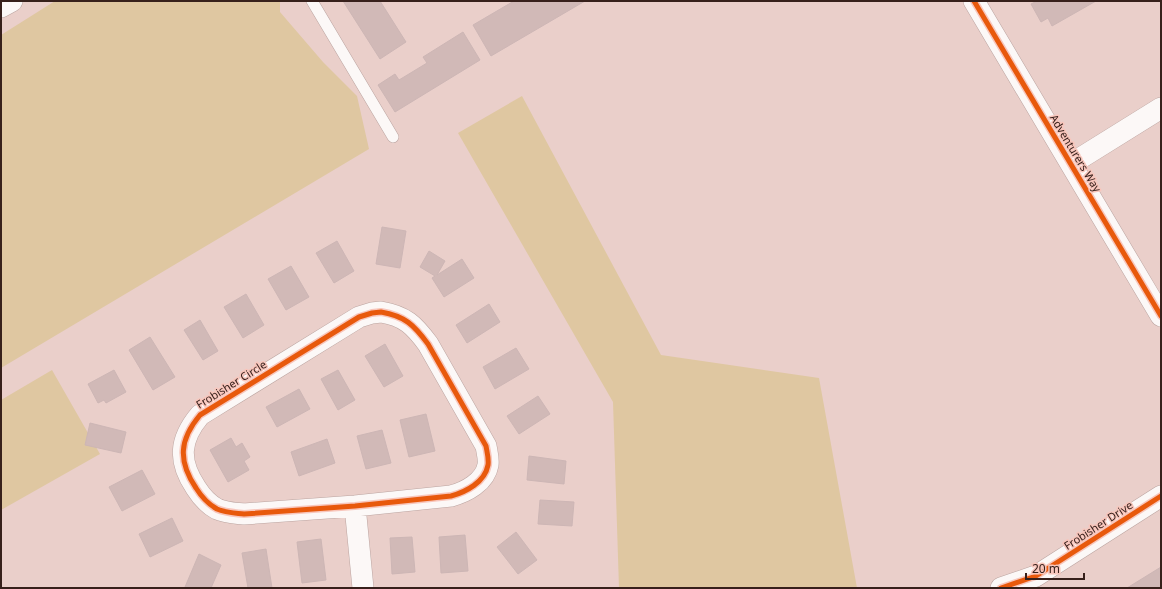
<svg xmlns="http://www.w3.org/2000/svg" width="1162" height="589" font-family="'Noto Sans',sans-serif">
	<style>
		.green { fill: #dfc7a1 }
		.building { fill: #d1b9b7; stroke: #cdb6b5 }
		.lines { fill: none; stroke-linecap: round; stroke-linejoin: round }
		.service-casing { stroke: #bba4a0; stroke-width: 12 }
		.minor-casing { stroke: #bba4a0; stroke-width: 22 }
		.service { stroke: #fcf8f7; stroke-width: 11 }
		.minor { stroke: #fcf8f7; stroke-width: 21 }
		.cycleway-casing { stroke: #f8c6bc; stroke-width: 8 }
		.cycleway { stroke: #e8590c; stroke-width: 5 }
		.labels { text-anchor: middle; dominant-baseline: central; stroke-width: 3; stroke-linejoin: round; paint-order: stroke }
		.street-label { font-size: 11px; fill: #37201b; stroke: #f8c6bc }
	</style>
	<rect width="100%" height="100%" fill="#eacfca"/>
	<path class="green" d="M 55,1 L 280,1 L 280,12 L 323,62 L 357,96 L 369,149 L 1,368 L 1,35 Z
		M 522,96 L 661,355 L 819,378 L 857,588 L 619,588 L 613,402 L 458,133 Z
		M 52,370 L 100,454 L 1,510 L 1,400 Z"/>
	<path class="building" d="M 343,1 L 380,1 L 406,42 L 380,59 Z
		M 514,1 L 585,1 L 491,56 L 473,25 Z
		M 1037,1 L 1096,1 L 1052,26 L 1048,18 L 1041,22 L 1031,4 Z
		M 463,32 L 480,60 L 395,112 L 378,85 L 395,74 L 399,80 L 427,63 L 423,57 Z
		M 382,227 L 406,231 L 400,268 L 376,264 Z
		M 337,241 L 354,271 L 334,283 L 316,253 Z
		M 429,251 L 445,261 L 437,275 L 462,259 L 474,278 L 444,297 L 432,278 L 435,276 L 420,267 Z
		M 291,266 L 309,297 L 286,310 L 268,279 Z
		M 246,294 L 264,325 L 243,338 L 224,307 Z
		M 489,304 L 500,322 L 467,343 L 456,325 Z
		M 200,320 L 218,351 L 203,360 L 184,330 Z
		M 150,337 L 175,377 L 153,390 L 129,350 Z
		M 385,344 L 403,376 L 384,387 L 365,356 Z
		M 516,348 L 529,369 L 495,389 L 483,367 Z
		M 114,370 L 126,392 L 106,403 L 104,400 L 98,403 L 88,384 Z
		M 338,370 L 355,400 L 338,410 L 321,379 Z
		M 299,389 L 310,409 L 277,427 L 266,407 Z
		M 538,396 L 550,414 L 519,434 L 507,416 Z
		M 426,414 L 435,451 L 409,457 L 400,420 Z
		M 90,423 L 126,432 L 121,453 L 85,445 Z
		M 382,430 L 391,463 L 366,469 L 357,436 Z
		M 231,438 L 236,447 L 242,443 L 250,457 L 244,461 L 249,470 L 228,482 L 210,450 Z
		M 327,439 L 335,463 L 299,476 L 291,452 Z
		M 529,456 L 566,461 L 564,484 L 527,480 Z
		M 142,470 L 155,494 L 122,511 L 109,487 Z
		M 540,500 L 574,502 L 572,526 L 538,524 Z
		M 172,518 L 183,541 L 150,557 L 139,534 Z
		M 516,532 L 537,560 L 518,574 L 497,547 Z
		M 465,535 L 468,571 L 441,573 L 439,537 Z
		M 412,537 L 415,572 L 392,574 L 390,538 Z
		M 321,539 L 326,580 L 302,583 L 297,542 Z
		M 266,549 L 272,588 L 248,588 L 242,553 Z
		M 199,554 L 221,565 L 211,588 L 188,588 L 185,587 Z
		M 1161,567 L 1161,588 L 1127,588 Z"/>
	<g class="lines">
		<g class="service-casing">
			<path id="service" d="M 312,1 L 393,137"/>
		</g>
		<g class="minor-casing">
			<path id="minor" d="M 974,1 L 1161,316
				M 1,7 L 12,1
				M 1071,164 L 1161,108
				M 381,312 C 405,316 414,325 428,344 L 486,446 C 487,452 489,459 488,465 C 485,482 466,492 451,496 L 355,506 L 244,514 C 236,513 226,513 217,509 C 208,504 201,496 196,488 C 178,461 179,440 200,415 L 359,317 L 372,313 Z
				M 355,506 L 363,588
				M 1001,588 L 1036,576 L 1161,496"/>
		</g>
		<use href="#service" class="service"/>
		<use href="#minor" class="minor"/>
		<g class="cycleway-casing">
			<path id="cycleway" d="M 974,1 L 1161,316
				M 381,312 C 405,316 414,325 428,344 L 486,446 C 487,452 489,459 488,465 C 485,482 466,492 451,496 L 355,506 L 244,514 C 236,513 226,513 217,509 C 208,504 201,496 196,488 C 178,461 179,440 200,415 L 359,317 L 372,313 Z
				M 1001,588 L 1036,576 L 1161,496"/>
		</g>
		<use href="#cycleway" class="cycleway"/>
	</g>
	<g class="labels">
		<g class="street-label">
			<text transform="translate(1076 153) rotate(59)">Adventurers Way</text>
			<text transform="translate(231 384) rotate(-32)">Frobisher Circle</text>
			<text transform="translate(1098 525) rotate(-33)">Frobisher Drive</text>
		</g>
	</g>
	<rect width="1162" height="589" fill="none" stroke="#37201b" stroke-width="4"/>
	<path d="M1026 573v6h58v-6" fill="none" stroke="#37201b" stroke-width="2"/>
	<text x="1032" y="573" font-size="12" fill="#37201b" stroke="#f8c6bc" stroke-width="3" paint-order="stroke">20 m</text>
</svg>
